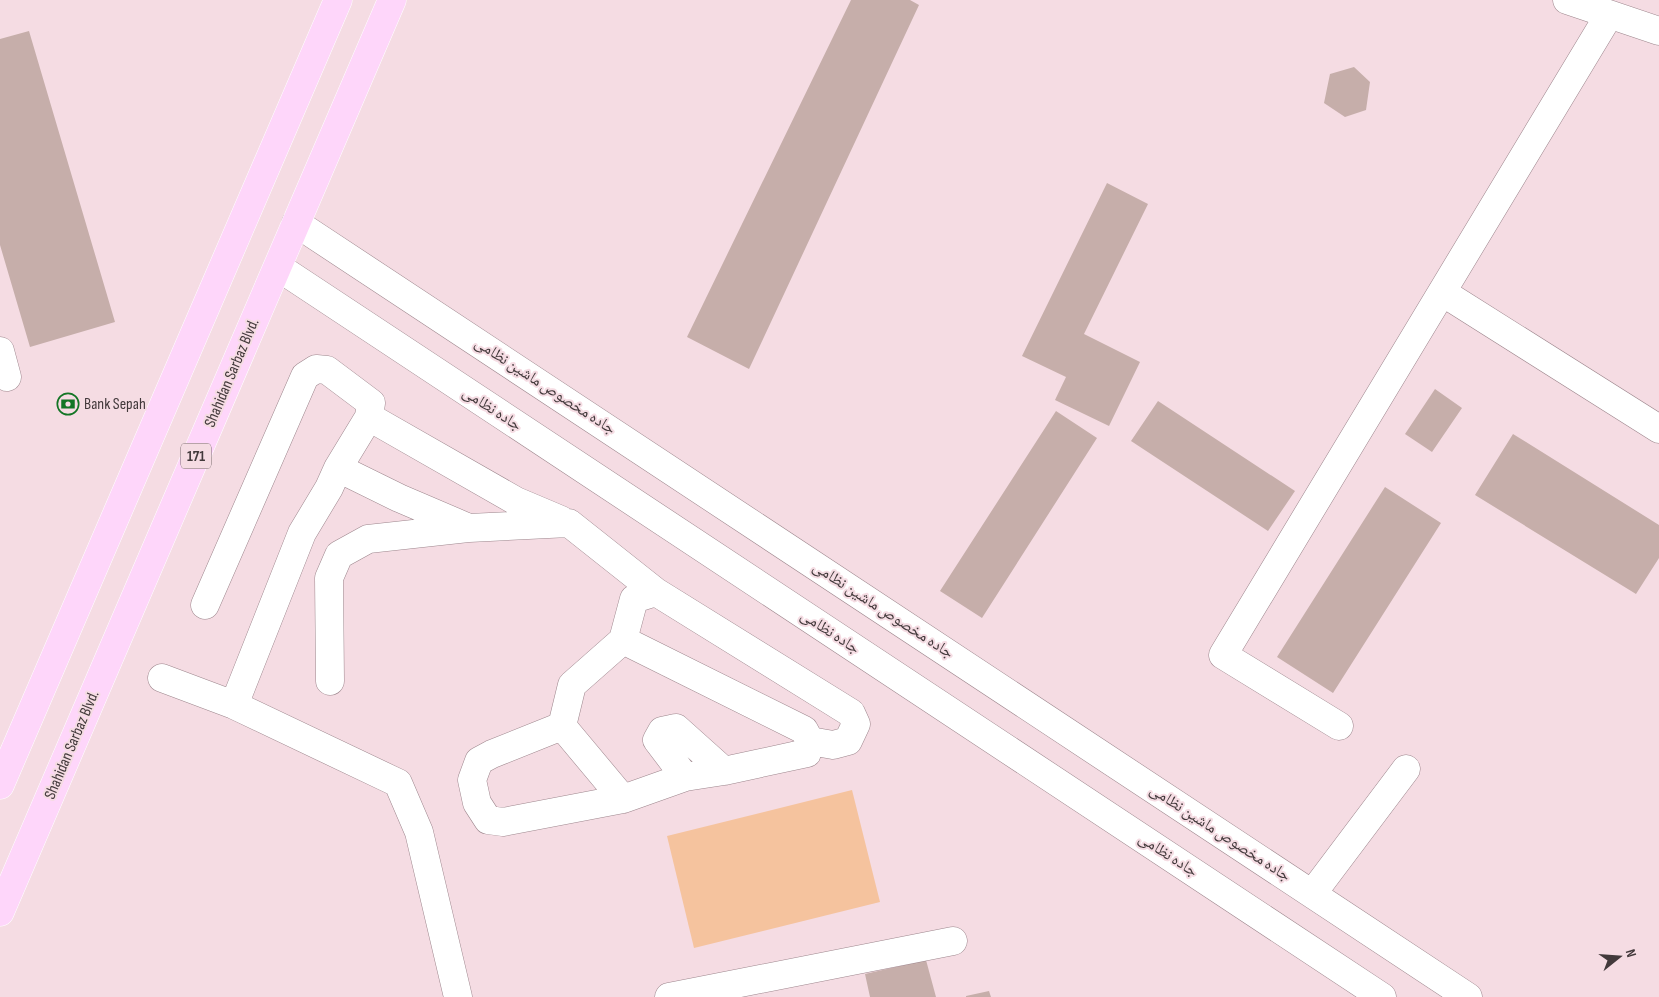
<svg xmlns="http://www.w3.org/2000/svg" width="1659" height="997" font-family="'Sofia Sans Condensed','Noto Naskh Arabic',sans-serif">
	<style>
		.green { fill: #f5c39e }
		.building { fill: #c6aeaa }
		.lines { fill: none; stroke-linecap: round; stroke-linejoin: round }
		.minor-casing { stroke: #9d868d; stroke-width: 29 }
		.major-casing { stroke: #fff; stroke-width: 29 }
		.minor { stroke: #fff; stroke-width: 28 }
		.major { stroke: #fed6fa; stroke-width: 28 }
		.labels { text-anchor: middle; dominant-baseline: central; stroke-width: 4; stroke-linejoin: round; paint-order: stroke }
		.shield { fill: #f5dce3; stroke: #786a6d; stroke-width: 1 }
		.shield-label { font-size: 15px; font-weight: bold; fill: #42393b }
		.street-label { font-size: 16px; fill: #42393b; stroke: #f5dce3 }
		.poi-label { font-size: 16px; fill: #42393b; stroke: #f5dce3; text-anchor: start }
	</style>
	<rect width="100%" height="100%" fill="#f5dce3"/>
	<path class="green" d="M 852,790 L 880,902 L 694,948 L 667,836 Z"/>
	<path class="building" d="M 851,0 L 910,0 L 919,5 L 749,369 L 687,337 Z
		M 29,31 L 115,322 L 30,347 L 0,245 L 0,39 Z
		M 1354,67 L 1370,82 L 1366,110 L 1345,117 L 1324,103 L 1330,74 Z
		M 1107,183 L 1148,204 L 1084,334 L 1140,362 L 1109,426 L 1055,400 L 1066,377 L 1022,356 Z
		M 1435,389 L 1462,408 L 1432,452 L 1405,434 Z
		M 1158,401 L 1295,491 L 1268,531 L 1131,441 Z
		M 1056,411 L 1097,438 L 982,618 L 940,591 Z
		M 1513,434 L 1659,525 L 1659,558 L 1636,594 L 1475,495 Z
		M 1385,487 L 1441,523 L 1333,693 L 1277,657 Z
		M 926,960 L 936,997 L 870,997 L 865,974 Z
		M 989,991 L 991,997 L 966,997 L 966,996 Z"/>
	<g class="lines">
		<g class="minor-casing">
			<path id="minor" d="M 1567,0 L 1659,31
				M 296,223 L 1468,997
				M 278,267 L 1382,997
				M 1442,292 L 1659,429
				M 0,351 L 7,377
				M 369,417 L 516,501 L 561,520
				M 205,605 L 305,376 L 316,369 L 327,370 L 371,403 L 369,417 L 338,468
				M 623,640 L 804,730 L 810,741 L 807,753 L 724,771 L 685,777 L 623,799 L 503,822 L 488,820 L 477,803 L 472,780 L 479,761 L 492,754 L 562,726 L 572,685 L 623,640 L 634,599 L 656,592 L 851,713 L 856,724 L 848,741 L 833,745 L 810,741
				M 162,678 L 234,705 L 398,783 L 419,832 L 458,997
				M 330,681 L 329,578 L 339,555 L 368,539 L 468,528
				M 234,705 L 302,533 L 329,488 L 338,468 L 399,498 L 469,528 L 569,523 L 656,592
				M 562,726 L 623,799
				M 1339,726 L 1223,655 L 1609,15
				M 685,777 L 657,740 L 662,731 L 676,728 L 724,771
				M 1312,894 L 1406,769
				M 669,997 L 953,941"/>
		</g>
		<g class="major-casing">
			<path id="major" d="M 0,785 L 338,0
				M 0,912 L 392,0"/>
		</g>
		<use href="#minor" class="minor"/>
		<use href="#major" class="major"/>
	</g>
	<defs>
		<g id="bank-ring" transform="scale(1.125)"><circle r="9.5" fill="#f5dce3" stroke="#137525" stroke-width="1.5"/><path d="M-6-4H6V4H-6ZM0-2.3a2.3 2.3 0 1 0 0 4.6a2.3 2.3 0 1 0 0-4.6Z" fill="#137525"/></g>
	</defs>
	<g fill-rule="evenodd">
		<use href="#bank-ring" x="68" y="404"/>
	</g>
	<g class="labels">
		<rect class="shield" x="181" y="443.5" width="30" height="25" rx="4"/>
		<g class="shield-label">
			<text x="196" y="456">171</text>
		</g>
		<g class="street-label">
			<text transform="translate(232 373) rotate(-67)">Shahidan Sarbaz Blvd.</text>
			<text transform="translate(545 386) rotate(33)">جاده مخصوص ماشین نظامی</text>
			<text transform="translate(492 409) rotate(33)">جاده نظامی</text>
			<text transform="translate(883 610) rotate(33)">جاده مخصوص ماشین نظامی</text>
			<text transform="translate(830 632) rotate(33)">جاده نظامی</text>
			<text transform="translate(72 745) rotate(-67)">Shahidan Sarbaz Blvd.</text>
			<text transform="translate(1220 833) rotate(33)">جاده مخصوص ماشین نظامی</text>
			<text transform="translate(1168 855) rotate(33)">جاده نظامی</text>
		</g>
		<g class="poi-label">
			<text x="84" y="404">Bank Sepah</text>
		</g>
	</g>
	<g transform="translate(1619 957) rotate(73)" stroke="#f5dce3" stroke-width="4" paint-order="stroke">
	<path d="M0-4L9 19L0 12L-9 19Z" fill="#42393b"/>
	<text y="-8" font-size="14" font-weight="bold" text-anchor="middle" fill="#42393b">N</text>
	</g>
</svg>
